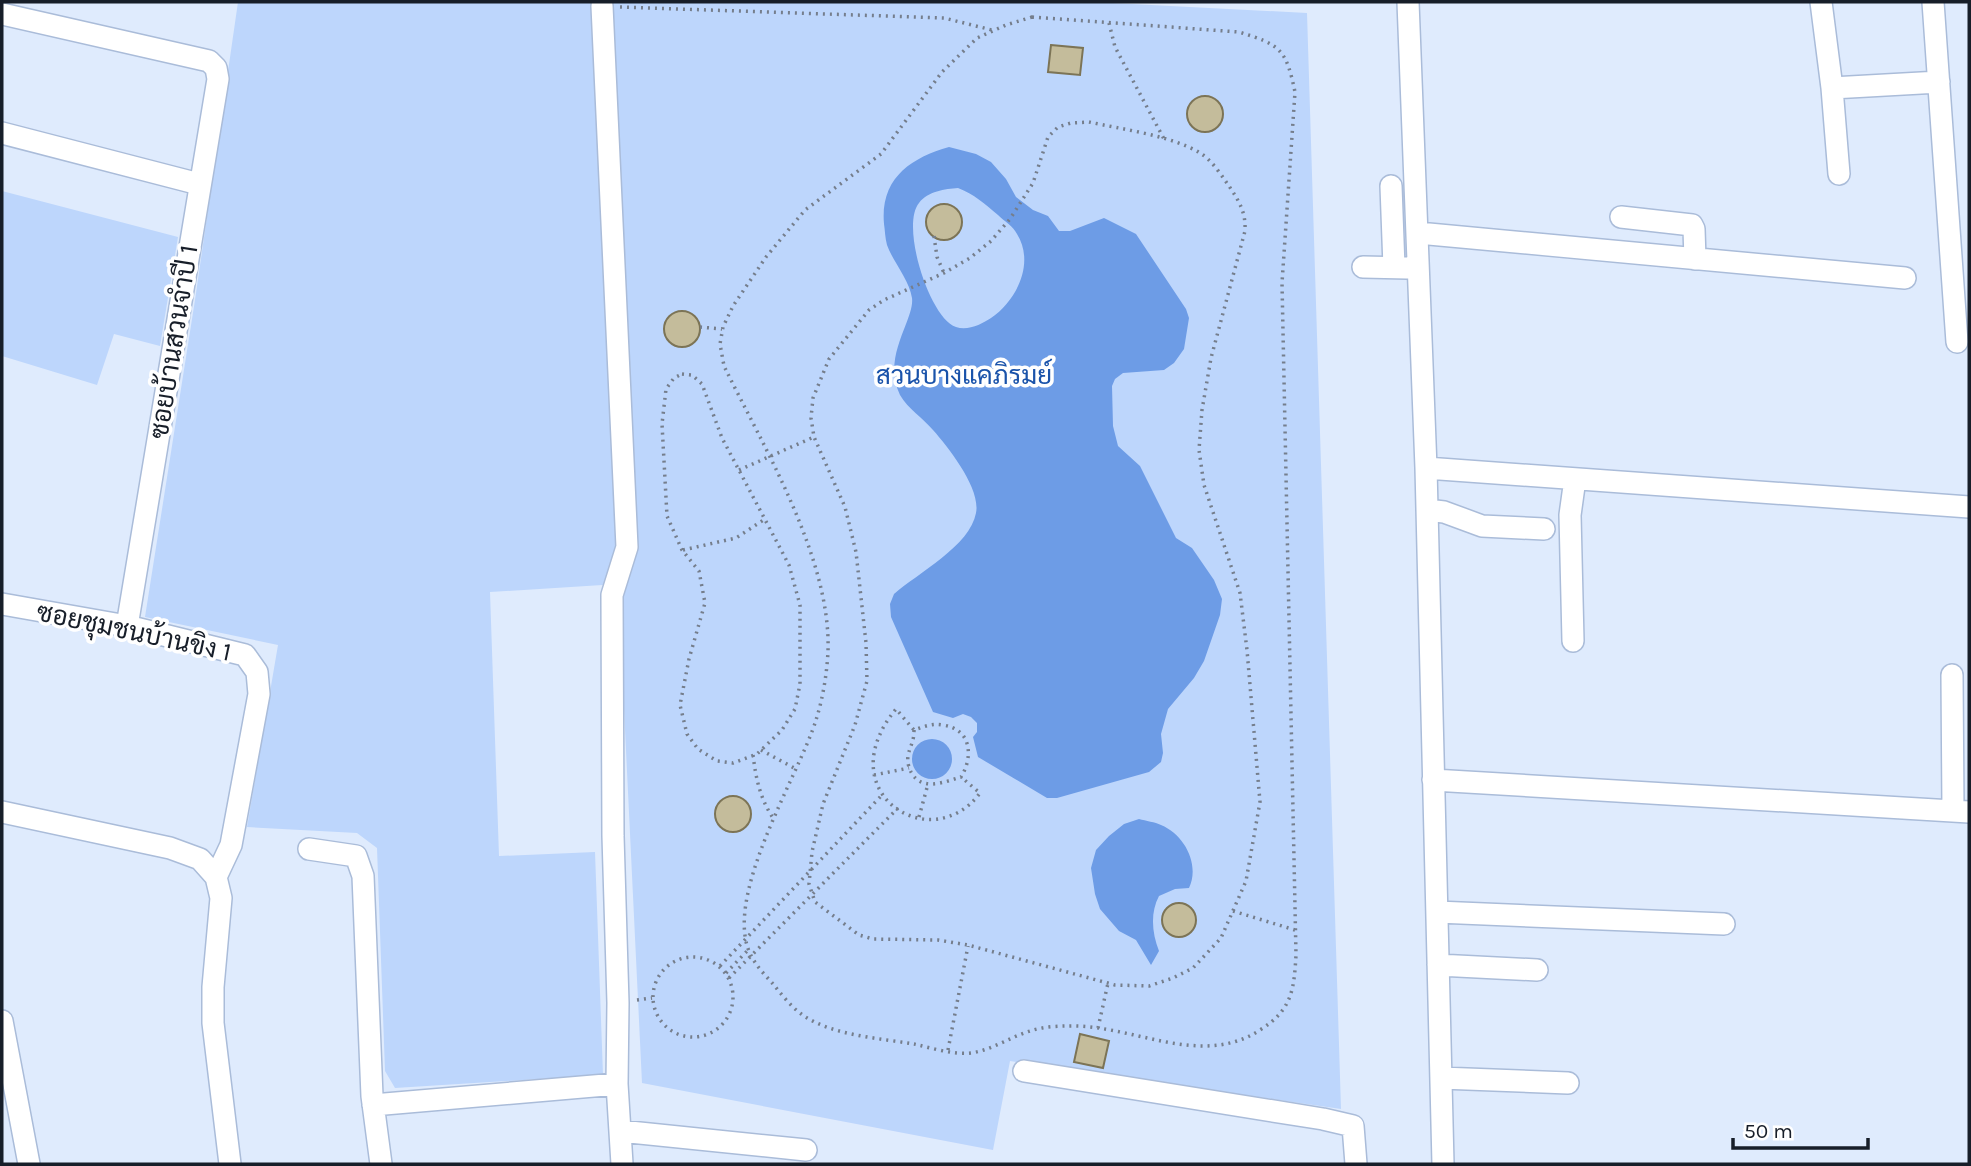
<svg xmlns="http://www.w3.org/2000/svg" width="1971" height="1166" font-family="Karla,Sarabun,sans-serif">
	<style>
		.green { fill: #bdd6fc }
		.water { fill: #6d9ce6; fill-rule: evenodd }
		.building { fill: #c4bc9b; stroke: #7c7456; stroke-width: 2 }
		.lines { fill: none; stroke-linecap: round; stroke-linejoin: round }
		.minor-casing { stroke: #aabcd9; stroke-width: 24 }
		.path { stroke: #757e8c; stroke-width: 3.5; stroke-dasharray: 2 5; stroke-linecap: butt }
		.minor { stroke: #fff; stroke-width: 21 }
		.labels { text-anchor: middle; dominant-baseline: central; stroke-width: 7; stroke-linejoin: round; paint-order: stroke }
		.street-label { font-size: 26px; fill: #171e29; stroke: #fff }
		.park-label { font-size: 26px; fill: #1a53aa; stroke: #fff }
	</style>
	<rect width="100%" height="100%" fill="#dfebfd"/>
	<path class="green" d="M 238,2 L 1093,2 L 1307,13 L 1341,1109 L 1010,1061 L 993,1150 L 642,1083 L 618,584 L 490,592 L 499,856 L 595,852 L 603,1075 L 395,1088 L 385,1071 L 377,848 L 357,833 L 247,827 L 278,645 L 145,617 L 195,300 Z
		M 2,191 L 178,237 L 160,346 L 114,334 L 97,385 L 2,356 Z"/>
	<path class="water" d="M 949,147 L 976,154 L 991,162 L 1006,179 L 1016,197 L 1033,210 L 1048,216 L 1059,231 L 1070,231 L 1104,218 L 1136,234 L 1186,309 L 1189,318 L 1184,349 L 1174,363 L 1164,370 L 1123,373 L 1115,379 L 1112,386 L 1113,426 L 1118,446 L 1140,466 L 1176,538 L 1192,548 L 1214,580 L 1222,599 L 1220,615 L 1204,661 L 1194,678 L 1168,709 L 1161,734 L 1163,753 L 1161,762 L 1149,772 L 1057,798 L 1047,798 L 978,757 L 973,737 L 977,732 L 977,723 L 971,717 L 963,714 L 953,718 L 933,712 L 891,617 L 890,604 L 894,594 C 918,573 970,546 976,513 C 981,489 949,448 933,430 C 923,418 908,409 900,395 C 888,370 897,347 906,324 C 909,316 913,306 912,298 C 909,279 893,262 887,245 C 885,238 885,230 884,224 C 880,179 910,158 949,147 ZM 958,188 C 974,194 985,204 998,215 C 1004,221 1013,226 1017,234 C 1035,263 1017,300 991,318 C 982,324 968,331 956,327 C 930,319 900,226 919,203 C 928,191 945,189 958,188 Z
		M912 759a20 20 0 1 1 40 0a20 20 0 1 1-40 0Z
		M 1139,819 C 1146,821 1155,822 1161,825 C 1185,835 1200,865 1189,888 L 1175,889 L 1159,896 C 1150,913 1152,933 1159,951 L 1151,965 L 1136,940 L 1119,931 L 1100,909 L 1095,894 L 1091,868 L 1096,850 L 1109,836 L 1124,824 Z"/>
	<path class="building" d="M 1051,45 L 1083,48 L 1080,75 L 1048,72 Z
		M1187 114a18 18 0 1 1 36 0a18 18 0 1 1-36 0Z
		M926 222a18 18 0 1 1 36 0a18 18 0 1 1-36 0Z
		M664 329a18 18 0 1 1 36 0a18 18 0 1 1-36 0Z
		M715 814a18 18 0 1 1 36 0a18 18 0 1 1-36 0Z
		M1162 920a17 17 0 1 1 34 0a17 17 0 1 1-34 0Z
		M 1080,1034 L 1109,1041 L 1103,1068 L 1074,1062 Z"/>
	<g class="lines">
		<g class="minor-casing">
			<path id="minor" d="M 1408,2 L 1426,468 L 1443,1164
				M 1821,2 L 1832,88
				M 1933,2 L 1957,342
				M 602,6 L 627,547 L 612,595 L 613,836 L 618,1003 L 617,1084 L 622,1164
				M 2,14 L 209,61 L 216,68 L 218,79 L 127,626
				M 2,133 L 199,184
				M 1839,174 L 1832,88 L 1939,82
				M 1391,186 L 1394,267
				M 1621,217 L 1692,225 L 1694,229 L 1695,259
				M 1418,233 L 1905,278
				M 1363,267 L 1407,268
				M 1426,468 L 1969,507
				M 1427,510 L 1444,512 L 1482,526 L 1544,529
				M 2,604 L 127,626 L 245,655 L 257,672 L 259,694 L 231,845 L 216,877
				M 1573,641 L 1570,515 L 1575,479
				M 1952,675 L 1953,811
				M 1433,780 L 1969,812
				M 2,812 L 170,848 L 200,859 L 216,877 L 221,898 L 213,987 L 213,1023 L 230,1164
				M 309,849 L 356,856 L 363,876 L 372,1096 L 381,1164
				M 1437,912 L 1724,924
				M 1438,965 L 1537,970
				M 2,1021 L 29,1164
				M 1024,1071 L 1323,1119 L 1353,1126 L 1356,1164
				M 1441,1078 L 1568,1083
				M 373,1105 L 617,1084
				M 620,1131 L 806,1150"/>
		</g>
		<path class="path" d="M 620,7 L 944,18 L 992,30
			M 1032,17 L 1239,32 C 1281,45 1286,49 1295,92 L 1282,283 L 1296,955 C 1294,990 1292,1010 1260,1030 C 1200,1069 1133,1024 1068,1026 C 1056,1026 1042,1027 1030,1031 C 1010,1037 992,1050 971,1053 C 953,1055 932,1048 914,1044 C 879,1038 835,1036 804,1016 C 792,1008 782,995 773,984 C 766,976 758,968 753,959 C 718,903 798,778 816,720 C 823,698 827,673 828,651 C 831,558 764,448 724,366 L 720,344 L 723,327 L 733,306 L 766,257 L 805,210 L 881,154 L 942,72 L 977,38 L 1006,25 Z
			M 1109,23 L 1115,47 L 1164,139
			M 1089,122 C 1121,129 1173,136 1200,153 C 1212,160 1221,175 1229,186 C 1239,201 1246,212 1245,231 L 1211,358 L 1202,410 L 1199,450 L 1204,485 L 1240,593 L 1247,650 L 1260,802 L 1246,881 L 1221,938 L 1193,968 L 1173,978 L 1149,986 L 1115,985 L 968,945 L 938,940 L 873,939 L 859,935 L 815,902 L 809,884 L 812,852 L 823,804 L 855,725 L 867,681 L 866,643 L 856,552 L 845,507 L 814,437 L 811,418 L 813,398 L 829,359 L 869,310 L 884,300 L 944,273 L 970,258 L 991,241 L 1010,219 L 1033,183 L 1048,137 L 1058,127 L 1071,123 Z
			M 934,236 L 937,257 L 944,273
			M 700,327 L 722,329
			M 682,374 L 692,375 L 702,384 L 722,438 L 789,565 L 800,605 L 800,684 L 795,709 L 782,730 L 757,754 L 733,763 L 717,761 L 698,749 L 687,734 L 680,705 L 689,659 L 705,603 L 699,571 L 682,550 L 667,516 L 662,424 L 666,389 L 674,378 Z
			M 739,470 L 814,437
			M 683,550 L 736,538 L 765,519
			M 914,730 C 914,743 910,745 908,756 C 907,762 909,768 911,772 C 922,792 944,782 961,777 C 974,756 971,728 942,725 C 932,723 923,727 914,730 L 896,709 C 827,793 932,858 980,793 L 961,777
			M 761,750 L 796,769
			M 753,755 C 756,779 760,798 773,818
			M 874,775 L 909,768
			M 919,817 L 928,784
			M 1233,911 L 1295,930
			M653 997a40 40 0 1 1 80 0a40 40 0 1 1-80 0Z
			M 720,966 L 882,795
			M 726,973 L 749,949
			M 729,978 L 898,808
			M 637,1000 L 652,998
			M 1098,1028 L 1108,983
			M 948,1050 L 968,946"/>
		<use href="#minor" class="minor"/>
	</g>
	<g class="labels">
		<g class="street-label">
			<text transform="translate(174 342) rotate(-81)">ซอยบ้านสวนจำปี 1</text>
			<text transform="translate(134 632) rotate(12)">ซอยชุมชนบ้านขิง 1</text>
		</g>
		<g class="park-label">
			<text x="964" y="375">สวนบางแคภิรมย์</text>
		</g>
	</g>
	<rect width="1971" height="1166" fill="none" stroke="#171e29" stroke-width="7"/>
	<path d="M1733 1138v10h135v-10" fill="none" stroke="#171e29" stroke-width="3.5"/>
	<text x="1744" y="1138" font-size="21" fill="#171e29" stroke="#ffffff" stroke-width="5" paint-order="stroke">50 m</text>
</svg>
